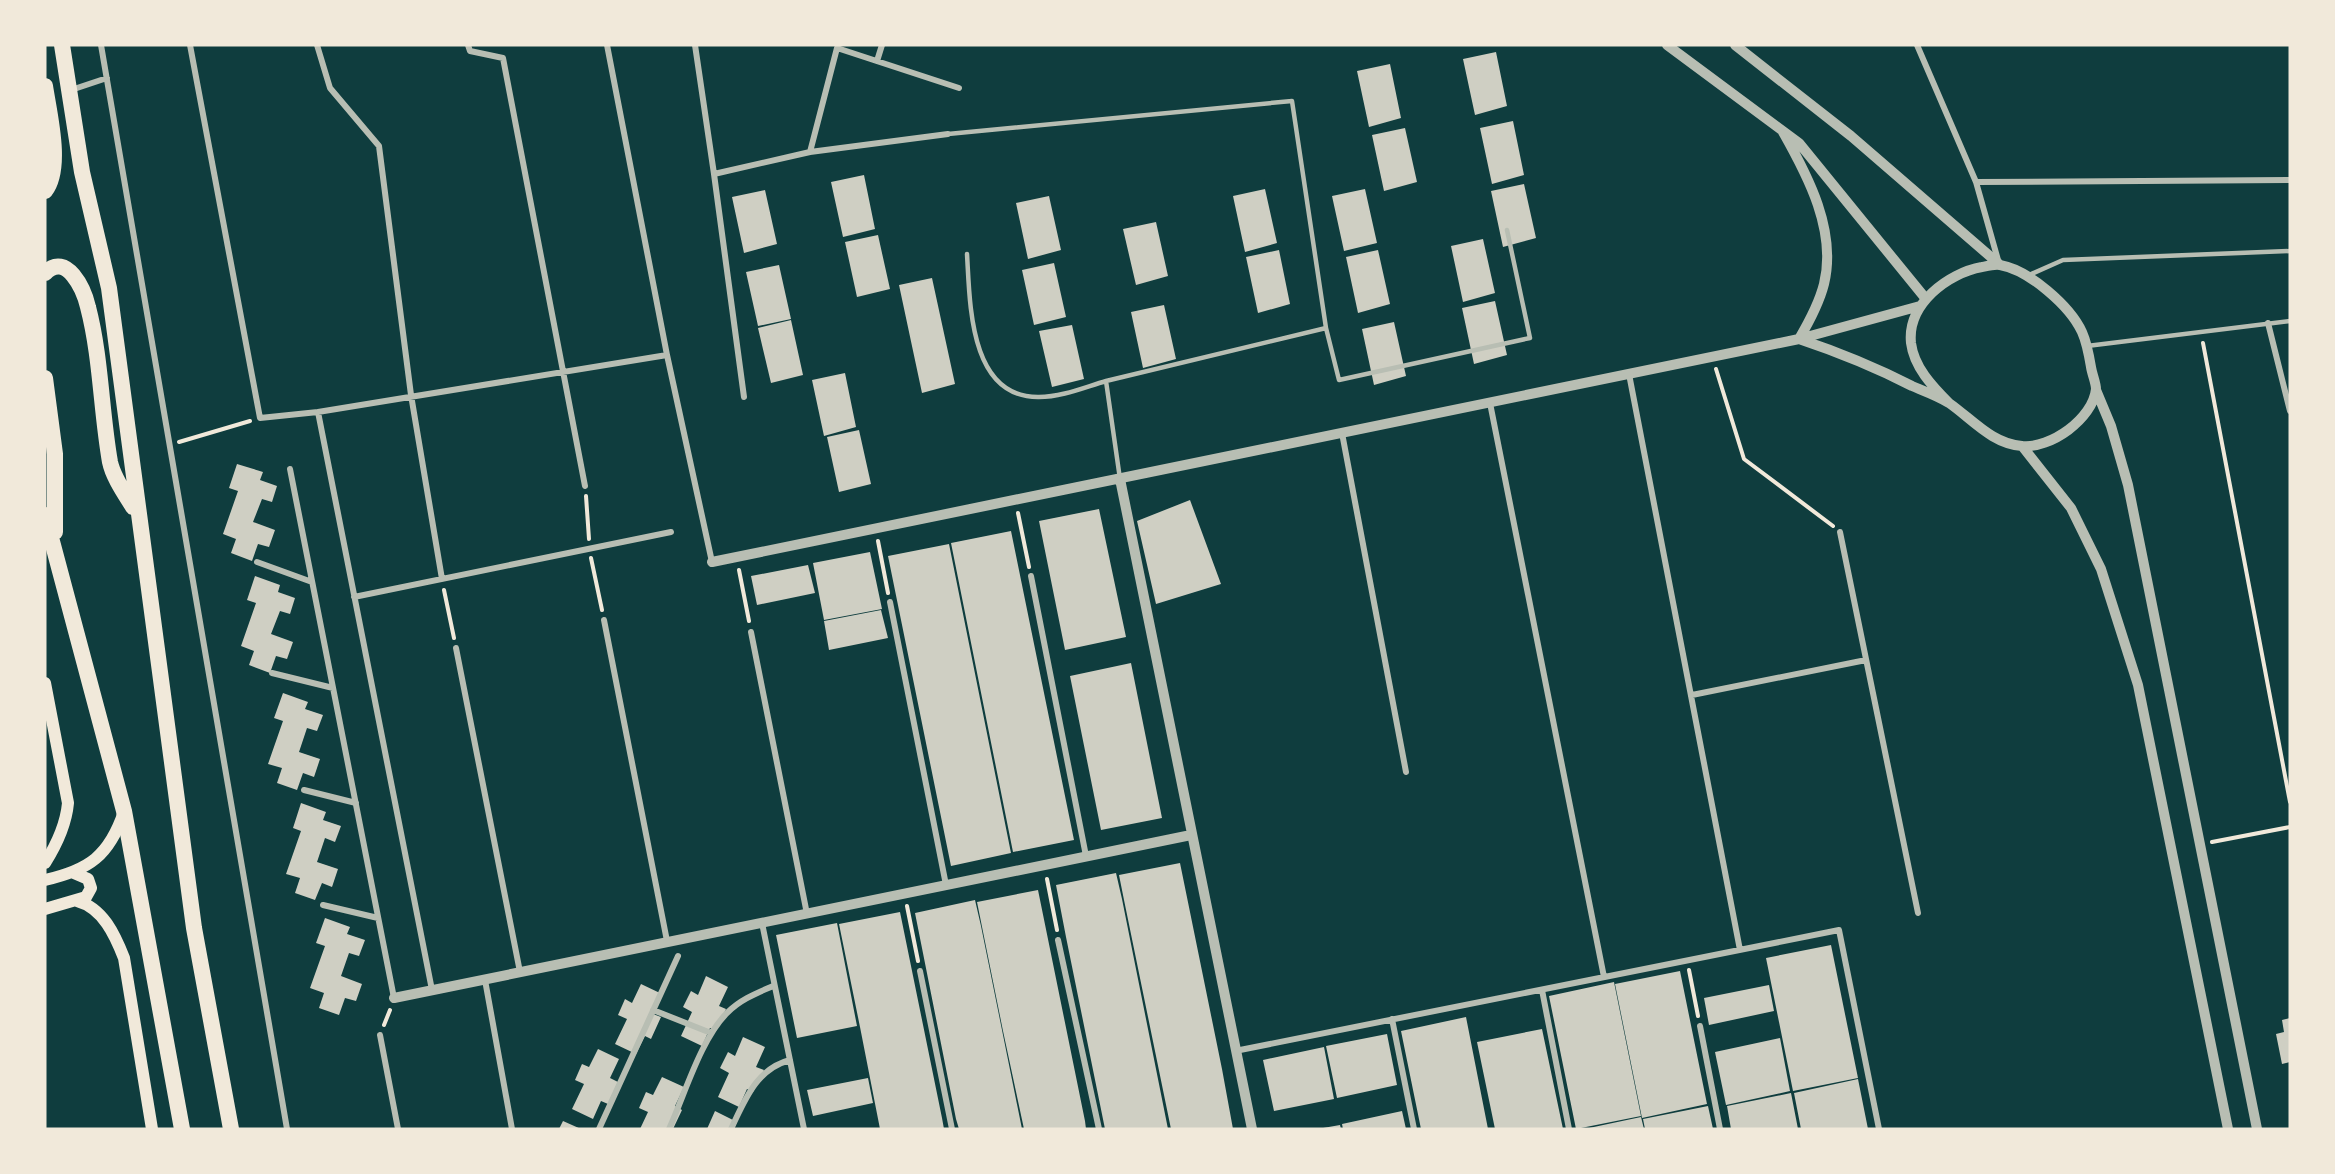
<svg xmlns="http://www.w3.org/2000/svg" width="2335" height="1174" font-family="'DM Sans',sans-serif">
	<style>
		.building { fill: #cfcfc3 }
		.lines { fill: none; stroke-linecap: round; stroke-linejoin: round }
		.path { stroke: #f1e9da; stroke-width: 4 }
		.service { stroke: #b8beb3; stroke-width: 4.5 }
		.minor { stroke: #b8beb3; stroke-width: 6 }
		.tertiary { stroke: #b8beb3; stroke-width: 10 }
		.secondary { stroke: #f1e9da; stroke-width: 12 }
		.trunk { stroke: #f1e9da; stroke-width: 16 }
	</style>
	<rect width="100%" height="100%" fill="#0f3d3e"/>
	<path class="building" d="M 1496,52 L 1507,106 L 1475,115 L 1463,59 Z
		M 1390,64 L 1401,118 L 1369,127 L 1357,71 Z
		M 1513,121 L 1524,175 L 1492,184 L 1480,128 Z
		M 1405,128 L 1417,182 L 1384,191 L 1372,135 Z
		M 864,175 L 875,229 L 843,237 L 831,182 Z
		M 1524,184 L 1536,238 L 1503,247 L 1491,191 Z
		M 1265,189 L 1277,243 L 1245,252 L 1233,196 Z
		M 1365,189 L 1377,243 L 1344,251 L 1332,196 Z
		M 765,190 L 777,244 L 744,253 L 732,197 Z
		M 1049,196 L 1061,250 L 1028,259 L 1016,203 Z
		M 1156,222 L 1168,276 L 1136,285 L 1123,229 Z
		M 878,235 L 890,289 L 857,297 L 845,242 Z
		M 1483,239 L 1495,293 L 1463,302 L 1451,246 Z
		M 1279,250 L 1290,304 L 1258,313 L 1246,257 Z
		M 1378,250 L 1390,304 L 1358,313 L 1346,257 Z
		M 1054,263 L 1066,317 L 1034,325 L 1022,270 Z
		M 779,265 L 791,319 L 758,326 L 746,272 Z
		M 932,278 L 955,384 L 922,393 L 899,285 Z
		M 1495,301 L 1507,355 L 1474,364 L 1462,308 Z
		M 1164,305 L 1176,359 L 1143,368 L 1131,312 Z
		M 791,320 L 803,375 L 771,383 L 758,328 Z
		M 1394,322 L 1406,376 L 1374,385 L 1362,329 Z
		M 1072,325 L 1084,379 L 1052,387 L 1039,331 Z
		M 845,373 L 856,427 L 824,436 L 812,380 Z
		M 859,430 L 871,484 L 839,492 L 827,437 Z
		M 237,464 L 263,472 L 260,480 L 277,486 L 272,502 L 262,499 L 253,522 L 275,530 L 269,547 L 258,544 L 252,561 L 231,553 L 236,539 L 223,534 L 238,491 L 229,488 Z
		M 1190,500 L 1221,584 L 1156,604 L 1137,521 Z
		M 1099,509 L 1126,637 L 1065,650 L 1039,521 Z
		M 1011,531 L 1074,840 L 1013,852 L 951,543 Z
		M 949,544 L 1011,853 L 951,866 L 888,556 Z
		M 870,552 L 882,609 L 824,620 L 813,563 Z
		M 808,565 L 815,593 L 757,605 L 751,576 Z
		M 255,576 L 280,585 L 278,592 L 295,598 L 290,614 L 280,611 L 271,634 L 293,642 L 287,659 L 276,656 L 270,673 L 249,665 L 254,651 L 241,646 L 256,603 L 247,600 Z
		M 881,610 L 888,638 L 829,650 L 824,621 Z
		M 1131,663 L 1162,818 L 1101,830 L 1070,676 Z
		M 283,693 L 308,702 L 305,709 L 323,715 L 317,731 L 307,728 L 299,752 L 320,759 L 314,777 L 303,773 L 297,790 L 277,783 L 282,768 L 268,764 L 283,721 L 274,718 Z
		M 301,803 L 326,812 L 323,820 L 341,826 L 335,842 L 325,838 L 317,862 L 338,869 L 332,887 L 322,883 L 315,900 L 295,893 L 300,878 L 286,874 L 301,831 L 293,828 Z
		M 1180,863 L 1222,1069 L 1233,1129 L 1171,1129 L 1124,900 L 1119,875 Z
		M 1116,873 L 1122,899 L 1168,1129 L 1105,1129 L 1066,937 L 1056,885 Z
		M 1038,890 L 1085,1121 L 1086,1129 L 1024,1129 L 1003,1031 L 977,902 Z
		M 975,900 L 981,926 L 1022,1129 L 959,1129 L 956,1119 L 915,913 Z
		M 900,912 L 942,1118 L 944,1129 L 880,1129 L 860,1027 L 839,924 Z
		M 325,918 L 350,927 L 347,934 L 365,940 L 359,956 L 349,953 L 341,976 L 362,984 L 356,1001 L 345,998 L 339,1015 L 319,1008 L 324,993 L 310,988 L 325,946 L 316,943 Z
		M 837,923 L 857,1026 L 797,1038 L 776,935 Z
		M 1831,945 L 1858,1078 L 1793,1091 L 1766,958 Z
		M 1680,971 L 1707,1104 L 1642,1118 L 1615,984 Z
		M 706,976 L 728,987 L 719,1006 L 726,1009 L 716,1031 L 710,1028 L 702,1046 L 681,1036 L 692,1012 L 683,1007 L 691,991 L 698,995 Z
		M 1614,982 L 1641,1116 L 1576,1129 L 1549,996 Z
		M 641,984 L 662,994 L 653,1014 L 661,1017 L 651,1039 L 645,1036 L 636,1054 L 615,1044 L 627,1019 L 618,1015 L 625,999 L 632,1003 Z
		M 1769,985 L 1774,1011 L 1709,1025 L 1704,998 Z
		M 1466,1017 L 1488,1129 L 1421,1129 L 1401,1031 Z
		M 2290,1018 L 2290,1062 L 2282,1064 L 2276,1034 L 2284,1032 L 2282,1020 Z
		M 1542,1029 L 1563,1129 L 1495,1129 L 1477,1042 Z
		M 1387,1034 L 1397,1085 L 1337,1098 L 1326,1046 Z
		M 743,1037 L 765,1047 L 756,1067 L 764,1070 L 753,1092 L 747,1089 L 739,1107 L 718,1097 L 729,1073 L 720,1068 L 728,1052 L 735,1056 Z
		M 1780,1038 L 1790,1091 L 1726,1105 L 1715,1052 Z
		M 1324,1047 L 1334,1099 L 1274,1111 L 1263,1060 Z
		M 598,1049 L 619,1059 L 610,1078 L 618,1082 L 608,1104 L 601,1101 L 593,1119 L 572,1109 L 584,1084 L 575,1080 L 582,1064 L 589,1067 Z
		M 662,1077 L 684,1087 L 675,1106 L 682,1110 L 673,1129 L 640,1129 L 648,1112 L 639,1108 L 646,1092 L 653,1095 Z
		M 868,1078 L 873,1103 L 813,1116 L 807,1090 Z
		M 1858,1079 L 1868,1129 L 1801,1129 L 1794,1093 Z
		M 1791,1093 L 1798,1129 L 1731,1129 L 1727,1106 Z
		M 1708,1106 L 1713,1129 L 1645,1129 L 1643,1119 Z
		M 715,1111 L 737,1122 L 734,1129 L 707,1129 Z
		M 1402,1111 L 1406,1129 L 1343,1129 L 1342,1124 Z
		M 1641,1117 L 1644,1129 L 1589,1129 L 1589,1128 Z
		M 563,1121 L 581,1129 L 559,1129 Z
		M 1340,1125 L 1341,1129 L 1323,1129 L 1323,1128 Z"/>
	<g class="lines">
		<path class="path" d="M 2203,343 L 2290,802
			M 1716,369 L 1744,459 L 1833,526
			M 179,442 L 250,421
			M 586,496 L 589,539
			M 1018,513 L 1029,567
			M 878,541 L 888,593
			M 591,558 L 602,610
			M 739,570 L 749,621
			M 444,590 L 454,638
			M 2212,842 L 2290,827
			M 1047,879 L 1057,930
			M 907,906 L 918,961
			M 1689,970 L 1698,1016
			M 384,1025 L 390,1010"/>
		<path class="service" d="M 948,134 L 1292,101 L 1326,328 L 1106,381
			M 967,254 C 970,303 969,398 1039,397 C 1062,397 1085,387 1106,381 L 1120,479
			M 2029,275 L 2063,260 L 2290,251
			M 1326,328 L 1339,380 L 1530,338 L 1507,230
			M 2087,346 L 2290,321"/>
		<path class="minor" d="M 101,45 L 287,1129
			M 190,45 L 260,418 L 318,412 L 667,355
			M 317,45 L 330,88 L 379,146 L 411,395 L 442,579
			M 468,45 L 470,51 L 503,58 L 585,486
			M 607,45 L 667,355 L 712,562
			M 695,45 L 714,174
			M 1917,45 L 1976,182 L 1998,260
			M 877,61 L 882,45
			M 71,90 L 107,78
			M 810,152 L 837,48 L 959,88
			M 1976,182 L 2290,180
			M 2268,323 L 2290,411
			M 1629,374 L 1740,950
			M 744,397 L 714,174 L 810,152 L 948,134
			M 1490,403 L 1604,977
			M 318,412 L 432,990
			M 1342,433 L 1406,772
			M 290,469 L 394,998
			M 1840,532 L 1918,913
			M 257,562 L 312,582
			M 1031,576 L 1086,856
			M 354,597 L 671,532
			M 890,602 L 946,885
			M 604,620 L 667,941
			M 751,632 L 807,914
			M 456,648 L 520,972
			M 272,673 L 333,688
			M 1692,695 L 1866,660
			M 304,790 L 356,803
			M 323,905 L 378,918
			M 762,923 L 804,1129
			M 1058,940 L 1099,1129
			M 920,971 L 952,1129
			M 485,980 L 512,1129
			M 1542,990 L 1569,1129
			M 653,1010 L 711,1033
			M 1392,1019 L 1414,1129
			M 1700,1026 L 1720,1129
			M 380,1035 L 398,1129
			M 1235,1051 L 1839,930 L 1879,1129
			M 599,1129 L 678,956
			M 669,1129 C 685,1094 701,1038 728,1012 C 741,999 757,993 773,986
			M 731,1129 C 745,1100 756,1069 790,1060"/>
		<path class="tertiary" d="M 1667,45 L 1799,143 L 1926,299
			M 1735,45 L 1851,136 L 1999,264
			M 1783,132 C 1808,176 1837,231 1824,284 C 1819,304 1809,322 1799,339 C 1838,352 1875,367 1912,386 C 1924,391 1938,396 1949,403 C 1972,419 1992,444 2022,446 C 2050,449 2093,419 2096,389 C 2096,383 2092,374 2091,367 C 2089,355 2087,343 2082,332 C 2070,306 2029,270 2000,265 C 1995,264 1987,266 1982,267 C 1948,273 1907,304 1911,343 C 1914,367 1932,386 1949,403
			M 2096,390 L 2111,426 L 2128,485 L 2257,1129
			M 2022,446 L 2071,508 L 2101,569 L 2138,685 L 2228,1129
			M 1120,479 L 1252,1129
			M 712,562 L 1799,339 L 1920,306
			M 394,998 L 1191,835"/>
		<path class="secondary" d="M 45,683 L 68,803 C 66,825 57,844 45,863
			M 45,880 C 89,870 109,856 124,812
			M 77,901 C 103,908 115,935 124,958 L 152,1129
			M 45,909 L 86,897 L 91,888 L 88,879 L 74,873"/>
		<path class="trunk" d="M 62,45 L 82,172 L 109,288 L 194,928 L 231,1129
			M 45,86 C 49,113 63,168 45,191
			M 45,273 C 67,251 84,290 88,307 C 101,357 101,411 110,462 C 113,477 125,494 133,507
			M 45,378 L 55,454 L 55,532
			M 45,515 L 124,811 L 182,1129"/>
	</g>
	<rect width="2335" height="1174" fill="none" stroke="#f1e9da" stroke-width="93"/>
</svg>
